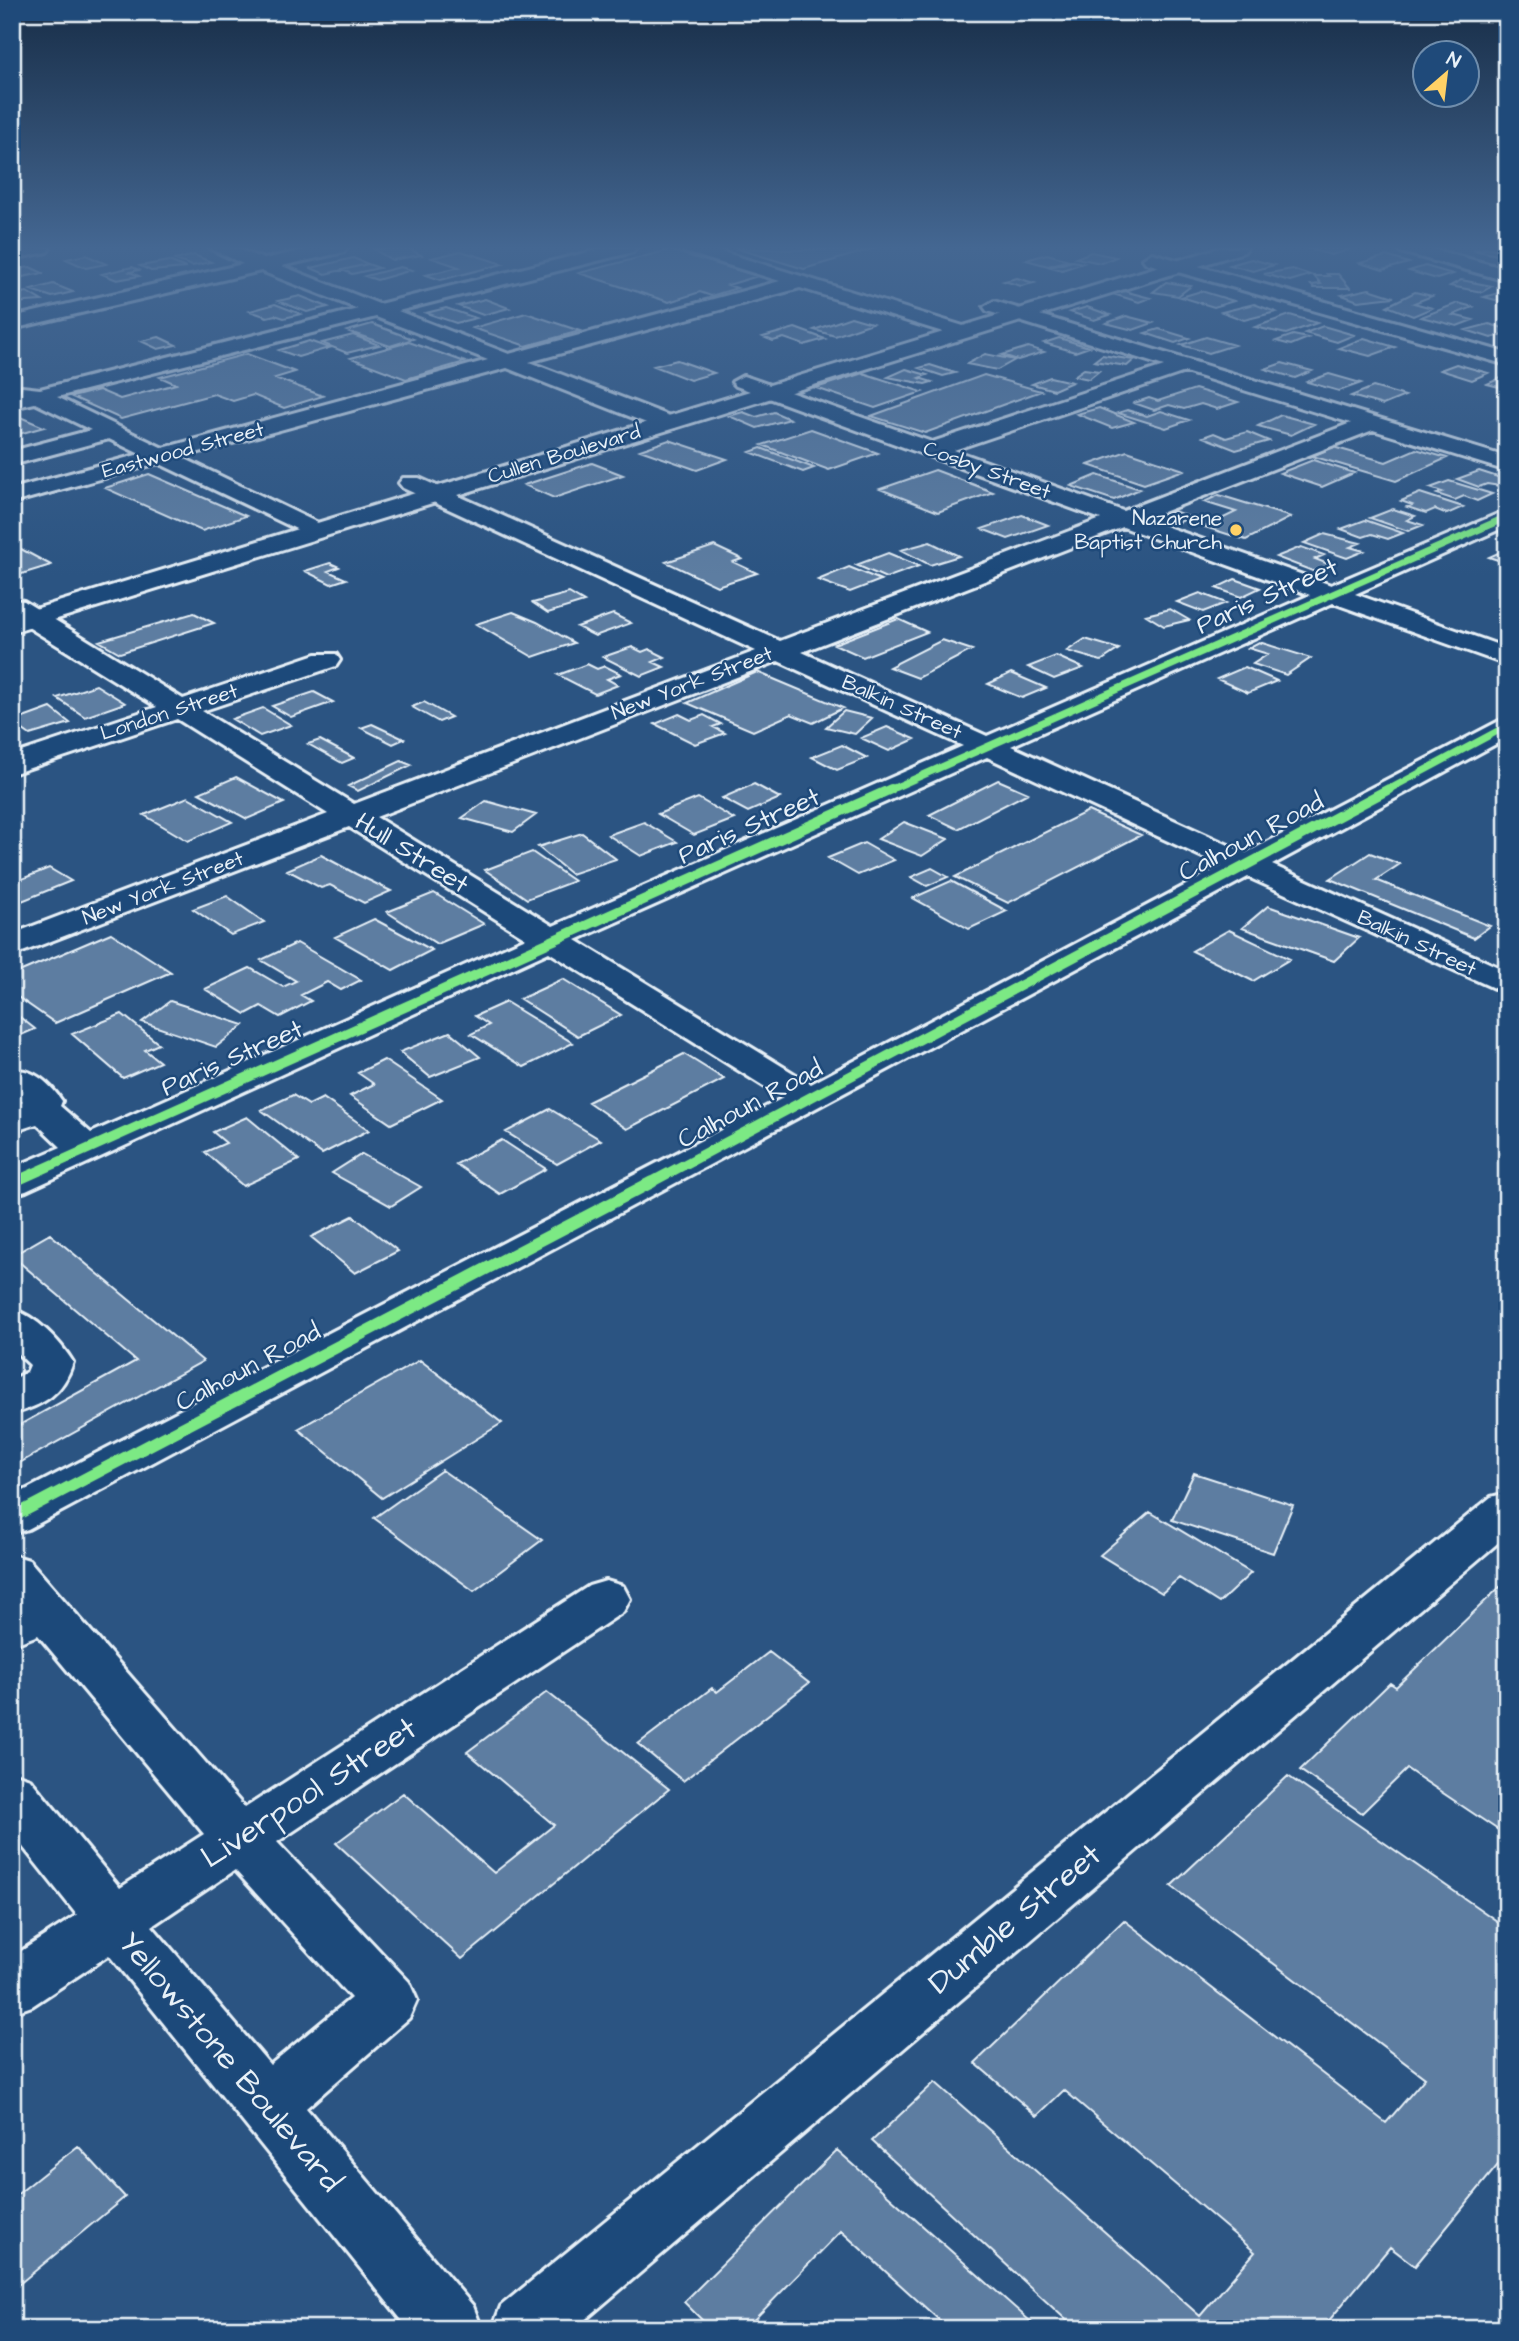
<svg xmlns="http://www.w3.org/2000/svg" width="1519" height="2341" font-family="'Architects Daughter',sans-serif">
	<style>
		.building { fill: #5d7da1; stroke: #e8f1f8; stroke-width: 2 }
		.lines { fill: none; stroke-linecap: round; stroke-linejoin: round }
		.minor-casing { stroke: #e8f1f8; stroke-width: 6 }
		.major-casing { stroke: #e8f1f8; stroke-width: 6 }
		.minor { fill: #1f4a7a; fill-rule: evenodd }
		.major { fill: #1f4a7a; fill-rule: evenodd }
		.cycleway-far2-casing { stroke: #1f4a7a; stroke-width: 10 }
		.cycleway-far1-casing { stroke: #1f4a7a; stroke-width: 13 }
		.cycleway-casing { stroke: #1f4a7a; stroke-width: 17 }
		.cycleway-far2 { stroke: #7ce984; stroke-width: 7 }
		.cycleway-far1 { stroke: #7ce984; stroke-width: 10 }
		.cycleway { stroke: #7ce984; stroke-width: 12 }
		.poi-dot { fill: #ffd166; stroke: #1f4a7a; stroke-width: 2.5 }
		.labels { text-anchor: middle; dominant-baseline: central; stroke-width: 5; stroke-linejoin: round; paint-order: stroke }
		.far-street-label { font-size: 21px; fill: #e8f1f8; stroke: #1f4a7a }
		.far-poi-label { font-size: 21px; fill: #e8f1f8; stroke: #1f4a7a; text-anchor: end }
		.street-label { font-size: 26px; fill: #e8f1f8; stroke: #1f4a7a }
		.near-street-label { font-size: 32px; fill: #e8f1f8; stroke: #1f4a7a }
	</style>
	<rect width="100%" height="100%" fill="#2b5482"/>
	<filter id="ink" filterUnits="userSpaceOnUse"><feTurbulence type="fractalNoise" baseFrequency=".0143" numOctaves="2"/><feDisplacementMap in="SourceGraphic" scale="14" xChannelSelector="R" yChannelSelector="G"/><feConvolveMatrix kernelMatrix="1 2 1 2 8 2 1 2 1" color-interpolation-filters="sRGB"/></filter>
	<g filter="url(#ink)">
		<path class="building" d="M 408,248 L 421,255 L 392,260 L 373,249 Z
			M 735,248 L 803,250 L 876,248 L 804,269 Z
			M 1306,248 L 1343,248 L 1348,250 L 1331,255 Z
			M 1491,248 L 1507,252 L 1507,257 L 1473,250 Z
			M 669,250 L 758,276 L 728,285 L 737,288 L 711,296 L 700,292 L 669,302 L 579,273 Z
			M 461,251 L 503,264 L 441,280 L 426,275 L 459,267 L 432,258 Z
			M 1091,252 L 1116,257 L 1101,263 L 1076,258 Z
			M 1047,254 L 1069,260 L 1048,266 L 1026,260 Z
			M 86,255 L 106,264 L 86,268 L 66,259 Z
			M 194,255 L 211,262 L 192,266 L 175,260 Z
			M 1386,256 L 1409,263 L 1383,270 L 1360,263 Z
			M 353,258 L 368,264 L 325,274 L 311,268 Z
			M 1251,259 L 1274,265 L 1253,271 L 1230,265 Z
			M 169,261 L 186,268 L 151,271 L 140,266 Z
			M 1073,261 L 1083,263 L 1062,270 L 1051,267 Z
			M 368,264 L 379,268 L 352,274 L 342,270 Z
			M 1425,266 L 1453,274 L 1437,279 L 1409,271 Z
			M 30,267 L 43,273 L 12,279 L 12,270 Z
			M 132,267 L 139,270 L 130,272 L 139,276 L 117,280 L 102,274 Z
			M 400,267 L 412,270 L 377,280 L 365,276 Z
			M 1292,269 L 1310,275 L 1290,281 L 1264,274 Z
			M 1327,274 L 1338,274 L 1350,288 L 1314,288 L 1311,285 L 1321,284 L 1314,276 L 1329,276 Z
			M 1017,278 L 1034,283 L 1021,286 L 1004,281 Z
			M 1461,280 L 1492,286 L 1482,292 L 1450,286 Z
			M 1166,282 L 1191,286 L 1178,296 L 1153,292 Z
			M 53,284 L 73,292 L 52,297 L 31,290 Z
			M 1369,289 L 1394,297 L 1358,301 L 1342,295 Z
			M 1124,291 L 1150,298 L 1139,302 L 1113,294 Z
			M 1201,291 L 1234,301 L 1214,307 L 1181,297 Z
			M 1506,291 L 1507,303 L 1484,297 Z
			M 27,292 L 42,301 L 12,303 L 12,295 Z
			M 1415,292 L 1432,296 L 1414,303 L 1432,308 L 1413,316 L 1387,306 Z
			M 300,296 L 328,307 L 307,312 L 278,301 Z
			M 485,299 L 509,308 L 483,315 L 458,306 Z
			M 1458,303 L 1473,307 L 1453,315 L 1473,320 L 1457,326 L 1421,317 Z
			M 275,304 L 301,314 L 284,318 L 275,315 L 267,317 L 250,311 Z
			M 1254,304 L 1276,312 L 1244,320 L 1222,312 Z
			M 1087,307 L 1110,315 L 1094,320 L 1070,312 Z
			M 446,308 L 476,318 L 456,323 L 426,313 Z
			M 526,313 L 580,331 L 526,346 L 473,328 Z
			M 1290,315 L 1317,323 L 1286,334 L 1255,327 Z
			M 1126,316 L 1153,323 L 1133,330 L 1106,323 Z
			M 851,317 L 872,323 L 835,336 L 814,330 Z
			M 372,324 L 413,339 L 390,346 L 347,331 Z
			M 1489,324 L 1507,329 L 1507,334 L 1491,338 L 1466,330 Z
			M 1323,326 L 1354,335 L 1337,342 L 1305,333 Z
			M 795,328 L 825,339 L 804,345 L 784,338 L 773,341 L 763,337 Z
			M 1159,329 L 1189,338 L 1175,343 L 1145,333 Z
			M 353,335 L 379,345 L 347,353 L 322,343 Z
			M 1293,335 L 1308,338 L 1291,345 L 1276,341 Z
			M 159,337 L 176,345 L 158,349 L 141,341 Z
			M 1206,337 L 1234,345 L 1209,353 L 1181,345 Z
			M 1059,338 L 1089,347 L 1075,352 L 1044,343 Z
			M 1364,338 L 1395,347 L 1370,356 L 1339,348 Z
			M 309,341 L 329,348 L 298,357 L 279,350 Z
			M 409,342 L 465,362 L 406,379 L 351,358 Z
			M 1028,347 L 1044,352 L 1018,360 L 1002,355 Z
			M 247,354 L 295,372 L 275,378 L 323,396 L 284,408 L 253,395 L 233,401 L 214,394 L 121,419 L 72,397 L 99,390 L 120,399 L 176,384 L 160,377 Z
			M 985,354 L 1015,360 L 997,370 L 967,364 Z
			M 1102,355 L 1134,360 L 1127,366 L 1094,361 Z
			M 677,360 L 714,373 L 690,380 L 654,366 Z
			M 1282,363 L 1312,371 L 1295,378 L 1265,369 Z
			M 1456,364 L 1488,373 L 1472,380 L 1440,370 Z
			M 930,365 L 955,373 L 943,376 L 919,368 Z
			M 906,369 L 927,375 L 919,378 L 932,382 L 925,384 L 888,377 Z
			M 1084,369 L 1099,371 L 1089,379 L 1074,376 Z
			M 863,373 L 922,392 L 875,408 L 816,388 Z
			M 1329,374 L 1361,383 L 1339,391 L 1307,382 Z
			M 984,375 L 1041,391 L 925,433 L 871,416 Z
			M 1050,377 L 1072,382 L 1054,390 L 1032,384 Z
			M 1503,377 L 1507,378 L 1507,389 L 1487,384 Z
			M 1373,387 L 1405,396 L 1383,405 L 1351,396 Z
			M 1195,389 L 1238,402 L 1217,409 L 1201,404 L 1184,409 L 1169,405 L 1154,410 L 1134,403 L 1149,398 L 1158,401 Z
			M 1099,408 L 1134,422 L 1112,428 L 1077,414 Z
			M 1127,410 L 1147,416 L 1161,411 L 1189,420 L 1166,428 L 1118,413 Z
			M 743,412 L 756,417 L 774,412 L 790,419 L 757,428 L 729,416 Z
			M 12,414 L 13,414 L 44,427 L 12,436 Z
			M 1281,415 L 1314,424 L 1291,435 L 1258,426 Z
			M 811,429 L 878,453 L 829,470 L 762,445 Z
			M 1247,432 L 1269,441 L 1236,450 L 1203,437 L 1214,433 L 1226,438 Z
			M 669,440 L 727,459 L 697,470 L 640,450 Z
			M 1333,447 L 1386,462 L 1416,449 L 1447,458 L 1396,481 L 1312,456 Z
			M 761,448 L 814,468 L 803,472 L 750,452 Z
			M 1127,451 L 1184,470 L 1144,484 L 1088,465 Z
			M 1313,460 L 1354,473 L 1322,487 L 1280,473 Z
			M 592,463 L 623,475 L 554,498 L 524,485 Z
			M 935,470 L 993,492 L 938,512 L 880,489 Z
			M 1479,471 L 1507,480 L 1507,487 L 1487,484 L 1479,487 L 1457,479 Z
			M 149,474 L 246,516 L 202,531 L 105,488 Z
			M 1097,475 L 1140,489 L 1114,500 L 1071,486 Z
			M 1449,481 L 1492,494 L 1477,501 L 1464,496 L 1455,500 L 1437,494 L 1442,492 L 1430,488 Z
			M 1420,493 L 1463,507 L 1447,514 L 1435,509 L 1426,513 L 1407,507 L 1412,505 L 1401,501 Z
			M 1219,495 L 1291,517 L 1246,540 L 1205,527 L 1236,512 L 1204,502 Z
			M 1393,509 L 1415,516 L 1407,520 L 1423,525 L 1408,531 L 1370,518 Z
			M 1174,511 L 1191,518 L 1176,523 L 1159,517 Z
			M 1022,515 L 1048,525 L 1008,539 L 982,529 Z
			M 1365,520 L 1403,533 L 1388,539 L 1372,534 L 1363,537 L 1341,529 Z
			M 1324,534 L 1360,543 L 1350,547 L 1364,551 L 1347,558 L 1304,543 Z
			M 930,542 L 959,556 L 930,565 L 901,550 Z
			M 714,546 L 742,559 L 733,562 L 757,573 L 717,586 L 666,562 Z
			M 1301,547 L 1324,555 L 1315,559 L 1331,565 L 1315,572 L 1276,557 Z
			M 21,549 L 51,565 L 12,577 L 12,552 Z
			M 1507,549 L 1507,563 L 1489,557 Z
			M 888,553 L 919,566 L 886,578 L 856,565 Z
			M 330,563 L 339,567 L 328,571 L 346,579 L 331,584 L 305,571 Z
			M 849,567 L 881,580 L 850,592 L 818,580 Z
			M 1235,579 L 1260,588 L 1241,597 L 1216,588 Z
			M 569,593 L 584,602 L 548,613 L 533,603 Z
			M 1200,593 L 1226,603 L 1203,612 L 1177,602 Z
			M 1170,609 L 1189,620 L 1164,626 L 1146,615 Z
			M 513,612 L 537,622 L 574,643 L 533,657 L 476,624 Z
			M 194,613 L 214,623 L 120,653 L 99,641 Z
			M 613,614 L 631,623 L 595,636 L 577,627 Z
			M 898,619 L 927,632 L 863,657 L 834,644 Z
			M 1085,639 L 1119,649 L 1101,661 L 1067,651 Z
			M 942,640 L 972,650 L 918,678 L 889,667 Z
			M 1259,642 L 1311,658 L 1286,675 L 1253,664 L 1268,654 L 1248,648 Z
			M 632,647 L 642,652 L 649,649 L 665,657 L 653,662 L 664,667 L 641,676 L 603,657 Z
			M 1056,656 L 1083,668 L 1054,679 L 1028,667 Z
			M 587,664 L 597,669 L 605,666 L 621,674 L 607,679 L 618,685 L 595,694 L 558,675 Z
			M 1245,667 L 1277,681 L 1248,693 L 1217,679 Z
			M 757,672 L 843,708 L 813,723 L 791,714 L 753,731 L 687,703 Z
			M 1011,673 L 1046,688 L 1022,698 L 988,684 Z
			M 96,685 L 125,703 L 85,717 L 57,698 Z
			M 314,692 L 333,702 L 291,717 L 272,706 Z
			M 424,702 L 451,717 L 439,722 L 412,707 Z
			M 51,708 L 70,723 L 30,735 L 12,722 Z
			M 263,708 L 291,725 L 260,736 L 232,719 Z
			M 844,711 L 872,718 L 855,734 L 826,727 Z
			M 679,714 L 691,720 L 704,715 L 721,724 L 713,727 L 725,733 L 695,744 L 655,724 Z
			M 372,724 L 404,739 L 393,744 L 361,728 Z
			M 887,727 L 915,739 L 889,751 L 861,738 Z
			M 320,740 L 354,758 L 342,763 L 308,744 Z
			M 842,745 L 867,758 L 837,770 L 812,757 Z
			M 401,761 L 411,765 L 358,791 L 348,786 Z
			M 236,777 L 284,803 L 247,819 L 199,793 Z
			M 998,780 L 1028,793 L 958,829 L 929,815 Z
			M 754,784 L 780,798 L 748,812 L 722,798 Z
			M 188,797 L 232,822 L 188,841 L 144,815 Z
			M 698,798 L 734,819 L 694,835 L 658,814 Z
			M 486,801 L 536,815 L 513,832 L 462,818 Z
			M 1088,811 L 1141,835 L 1008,903 L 955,877 Z
			M 644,822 L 677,842 L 641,856 L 608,835 Z
			M 904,822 L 948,839 L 922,856 L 878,839 Z
			M 582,833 L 616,859 L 571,874 L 538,847 Z
			M 864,843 L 894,860 L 858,875 L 828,858 Z
			M 532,852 L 574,881 L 527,899 L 485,870 Z
			M 1370,853 L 1400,864 L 1376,880 L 1490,926 L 1474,938 L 1330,879 Z
			M 321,855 L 356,874 L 391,891 L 364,903 L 330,885 L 321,888 L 287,870 Z
			M 49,868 L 71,881 L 17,903 L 12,900 L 12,883 Z
			M 932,868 L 948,877 L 927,886 L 911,877 Z
			M 951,881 L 1007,911 L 969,929 L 913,898 Z
			M 434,893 L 484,924 L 437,944 L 387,912 Z
			M 227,896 L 264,922 L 231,935 L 193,909 Z
			M 1268,906 L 1359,938 L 1334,961 L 1242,928 Z
			M 374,919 L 432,950 L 393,970 L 335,937 Z
			M 1229,930 L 1290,959 L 1253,981 L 1192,951 Z
			M 111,933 L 171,972 L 55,1023 L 12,993 L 12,975 Z
			M 297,943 L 361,980 L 341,990 L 327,982 L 301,995 L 311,1001 L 280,1017 L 261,1006 L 246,1014 L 205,989 L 250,968 L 283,987 L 296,981 L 261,960 Z
			M 563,979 L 621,1015 L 578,1036 L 520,999 Z
			M 170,1001 L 244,1025 L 216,1047 L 142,1022 Z
			M 506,1002 L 573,1043 L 524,1067 L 471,1034 L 489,1025 L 475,1016 Z
			M 12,1011 L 35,1029 L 12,1039 Z
			M 122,1014 L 159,1044 L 145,1050 L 160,1062 L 123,1078 L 72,1034 Z
			M 450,1032 L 480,1057 L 430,1077 L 400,1052 Z
			M 684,1054 L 724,1079 L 627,1129 L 588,1102 Z
			M 384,1060 L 442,1099 L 391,1124 L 350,1096 L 374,1084 L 358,1073 Z
			M 293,1095 L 309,1105 L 323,1098 L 369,1130 L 322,1154 L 261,1110 Z
			M 550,1109 L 601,1140 L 557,1164 L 506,1132 Z
			M 247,1117 L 299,1160 L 243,1186 L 205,1152 L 226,1143 L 213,1132 Z
			M 502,1140 L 546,1169 L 500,1194 L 456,1164 Z
			M 362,1154 L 421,1187 L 391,1206 L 332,1173 Z
			M 353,1216 L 398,1251 L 355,1273 L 311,1237 Z
			M 50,1234 L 203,1361 L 12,1467 L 12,1429 L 136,1361 L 12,1256 Z
			M 420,1360 L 502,1423 L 382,1498 L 298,1429 Z
			M 442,1470 L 542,1540 L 474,1591 L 374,1518 Z
			M 1194,1473 L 1293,1505 L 1273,1553 L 1172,1520 Z
			M 1150,1512 L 1251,1573 L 1219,1603 L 1179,1578 L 1162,1593 L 1100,1555 Z
			M 1507,1580 L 1507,1836 L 1407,1769 L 1362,1813 L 1300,1770 L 1390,1683 L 1396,1687 Z
			M 769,1652 L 809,1683 L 683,1781 L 638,1744 L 712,1688 L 717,1692 Z
			M 547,1692 L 669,1789 L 462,1959 L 336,1843 L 403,1793 L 494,1873 L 554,1825 L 467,1752 Z
			M 1288,1776 L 1507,1928 L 1507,2154 L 1415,2266 L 1390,2247 L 1322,2329 L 1076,2329 L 872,2141 L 935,2082 L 1200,2316 L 1255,2252 L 1064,2090 L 1037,2116 L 975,2063 L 1124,1920 L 1386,2123 L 1425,2078 L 1171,1886 Z
			M 78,2146 L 125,2197 L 12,2290 L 12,2195 L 14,2197 Z
			M 837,2150 L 1039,2329 L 949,2329 L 841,2231 L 745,2329 L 711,2329 L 684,2302 Z"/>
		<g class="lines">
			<g class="minor-casing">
				<path id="minor" d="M 12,248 L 50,248 L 47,252 L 12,259 Z
					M 209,248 L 235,248 L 264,259 L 314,248 L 347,248 L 344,252 L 282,266 L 379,304 L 605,248 L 636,248 L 633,252 L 398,311 L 509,354 L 780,281 L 685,252 L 682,248 L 710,248 L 970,328 L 973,332 L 970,336 L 956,336 L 800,288 L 529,362 L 675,418 L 678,423 L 675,428 L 659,428 L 507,368 L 181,457 L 322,525 L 325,530 L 322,535 L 313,537 L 158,463 L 12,503 L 12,489 L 140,454 L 109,439 L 12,465 L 12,451 L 91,430 L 35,403 L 12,408 L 12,395 L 20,393 L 22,387 L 40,389 L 358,309 L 261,271 L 12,329 L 12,317 L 243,264 ZM 376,317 L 488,360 L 163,448 L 57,397 Z
					M 1398,248 L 1428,248 L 1507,269 L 1507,281 L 1401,252 Z
					M 1152,253 L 1507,353 L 1507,365 L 1146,263 L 1143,259 Z
					M 994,301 L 1507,457 L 1507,471 L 1373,430 L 1145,519 L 1331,585 L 1507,510 L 1507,526 L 1355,594 L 1507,648 L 1507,665 L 1333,603 L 1011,746 L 1246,853 L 1507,717 L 1507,738 L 1272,865 L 1507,971 L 1507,994 L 1248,877 L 28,1529 L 12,1534 L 12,1497 L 783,1098 L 549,952 L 26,1191 L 12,1195 L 12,1168 L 61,1147 L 37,1124 L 12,1132 L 12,1107 L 23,1102 L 12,1095 L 12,1071 C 32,1066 52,1086 62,1101 L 60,1106 L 91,1133 L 526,938 L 349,827 L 12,956 L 12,934 L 328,814 L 177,719 L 12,774 L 12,755 L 157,707 L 12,617 L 12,600 L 24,601 L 183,699 L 316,654 L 336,654 L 340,660 L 336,666 L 202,711 L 354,804 L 756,651 L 403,488 L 399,483 L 403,478 L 419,478 L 780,641 L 1101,519 L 736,386 L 732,382 L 743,376 L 750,378 L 932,442 L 1164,366 L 987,311 L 984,307 ZM 1185,372 L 1351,423 L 1123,511 L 954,450 ZM 1123,527 L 1310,595 L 987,736 L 802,652 ZM 778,661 L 963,746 L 553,926 L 376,817 ZM 987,757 L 1222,866 L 811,1084 L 576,940 Z
					M 12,1309 C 36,1316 60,1341 73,1362 C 63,1394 44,1405 12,1414 L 12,1380 L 27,1372 L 30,1365 L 12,1348 Z
					M 1507,1493 L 1507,1535 L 574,2329 L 492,2329 L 501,2306 L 1491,1497 Z
					M 12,1555 L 29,1560 L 245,1808 L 589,1586 L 606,1581 L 623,1586 L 630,1599 L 623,1612 L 277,1842 L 409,1982 L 417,2000 L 409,2018 L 306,2108 L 473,2306 L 482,2329 L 409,2329 L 109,1955 L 32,2006 L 12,2013 L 12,1957 L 77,1915 L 12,1833 L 12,1773 L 30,1779 L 120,1888 L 204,1834 L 38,1635 L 12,1645 ZM 235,1870 L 351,1998 L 270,2065 L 152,1926 Z"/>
			</g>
			<g class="major-casing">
				<path id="major" d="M 1219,248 L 1247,248 L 1244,252 L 12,633 L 12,616 Z"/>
			</g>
			<use href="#minor" class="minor"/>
			<use href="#major" class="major"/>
			<g class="cycleway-far2-casing">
				<path id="cycleway-far2" d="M 887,791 L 1507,517
					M 1386,791 L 1507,726"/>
			</g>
			<g class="cycleway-far1-casing">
				<path id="cycleway-far1" d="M 12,1183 L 891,789
					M 648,1184 L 1389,789"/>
			</g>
			<g class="cycleway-casing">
				<path id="cycleway" d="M 12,1517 L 652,1182"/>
			</g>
			<use href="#cycleway-far2" class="cycleway-far2"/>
			<use href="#cycleway-far1" class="cycleway-far1"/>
			<use href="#cycleway" class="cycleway"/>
		</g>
	</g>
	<linearGradient id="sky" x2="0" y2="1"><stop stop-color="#182e48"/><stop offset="0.43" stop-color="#446792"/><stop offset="1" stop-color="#446792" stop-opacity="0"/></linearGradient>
	<rect width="1519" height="576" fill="url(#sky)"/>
	<circle class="poi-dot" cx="1236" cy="530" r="7"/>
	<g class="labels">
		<g class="far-street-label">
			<text transform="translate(183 450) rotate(-15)">Eastwood Street</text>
			<text transform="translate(564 454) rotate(-17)">Cullen Boulevard</text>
			<text transform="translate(987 470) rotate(20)">Cosby Street</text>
			<text transform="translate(692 683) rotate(-21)">New York Street</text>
			<text transform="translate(902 707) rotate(24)">Balkin Street</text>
			<text transform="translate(169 712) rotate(-18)">London Street</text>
			<text transform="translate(163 888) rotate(-21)">New York Street</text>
			<text transform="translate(1417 943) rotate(25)">Balkin Street</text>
		</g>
		<g class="far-poi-label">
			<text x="1222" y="518">Nazarene<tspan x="1222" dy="24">Baptist Church</tspan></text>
		</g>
		<g class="street-label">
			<text transform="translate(1267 596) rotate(-24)">Paris Street</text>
			<text transform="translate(749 826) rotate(-24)">Paris Street</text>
			<text transform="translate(1251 837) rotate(-28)">Calhoun Road</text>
			<text transform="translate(412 853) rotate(32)">Hull Street</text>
			<text transform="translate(232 1058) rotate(-24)">Paris Street</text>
			<text transform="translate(750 1104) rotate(-28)">Calhoun Road</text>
			<text transform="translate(248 1367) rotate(-28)">Calhoun Road</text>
		</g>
		<g class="near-street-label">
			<text transform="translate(309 1793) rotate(-33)">Liverpool Street</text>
			<text transform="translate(1015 1919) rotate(-40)">Dumble Street</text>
			<text transform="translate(230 2062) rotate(50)">Yellowstone Boulevard</text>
		</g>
	</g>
	<rect width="1519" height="2341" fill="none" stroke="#1f4a7a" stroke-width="42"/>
	<rect x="21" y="21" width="1477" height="2299" fill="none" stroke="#e8f1f8" stroke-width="2.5" filter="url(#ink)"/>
	<g transform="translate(1446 74) rotate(28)"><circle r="33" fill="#1f4a7a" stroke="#6f8dac" stroke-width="2"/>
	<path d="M0-5L12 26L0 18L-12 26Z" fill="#ffd166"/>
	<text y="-10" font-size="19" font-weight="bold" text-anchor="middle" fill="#e8f1f8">N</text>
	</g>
</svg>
